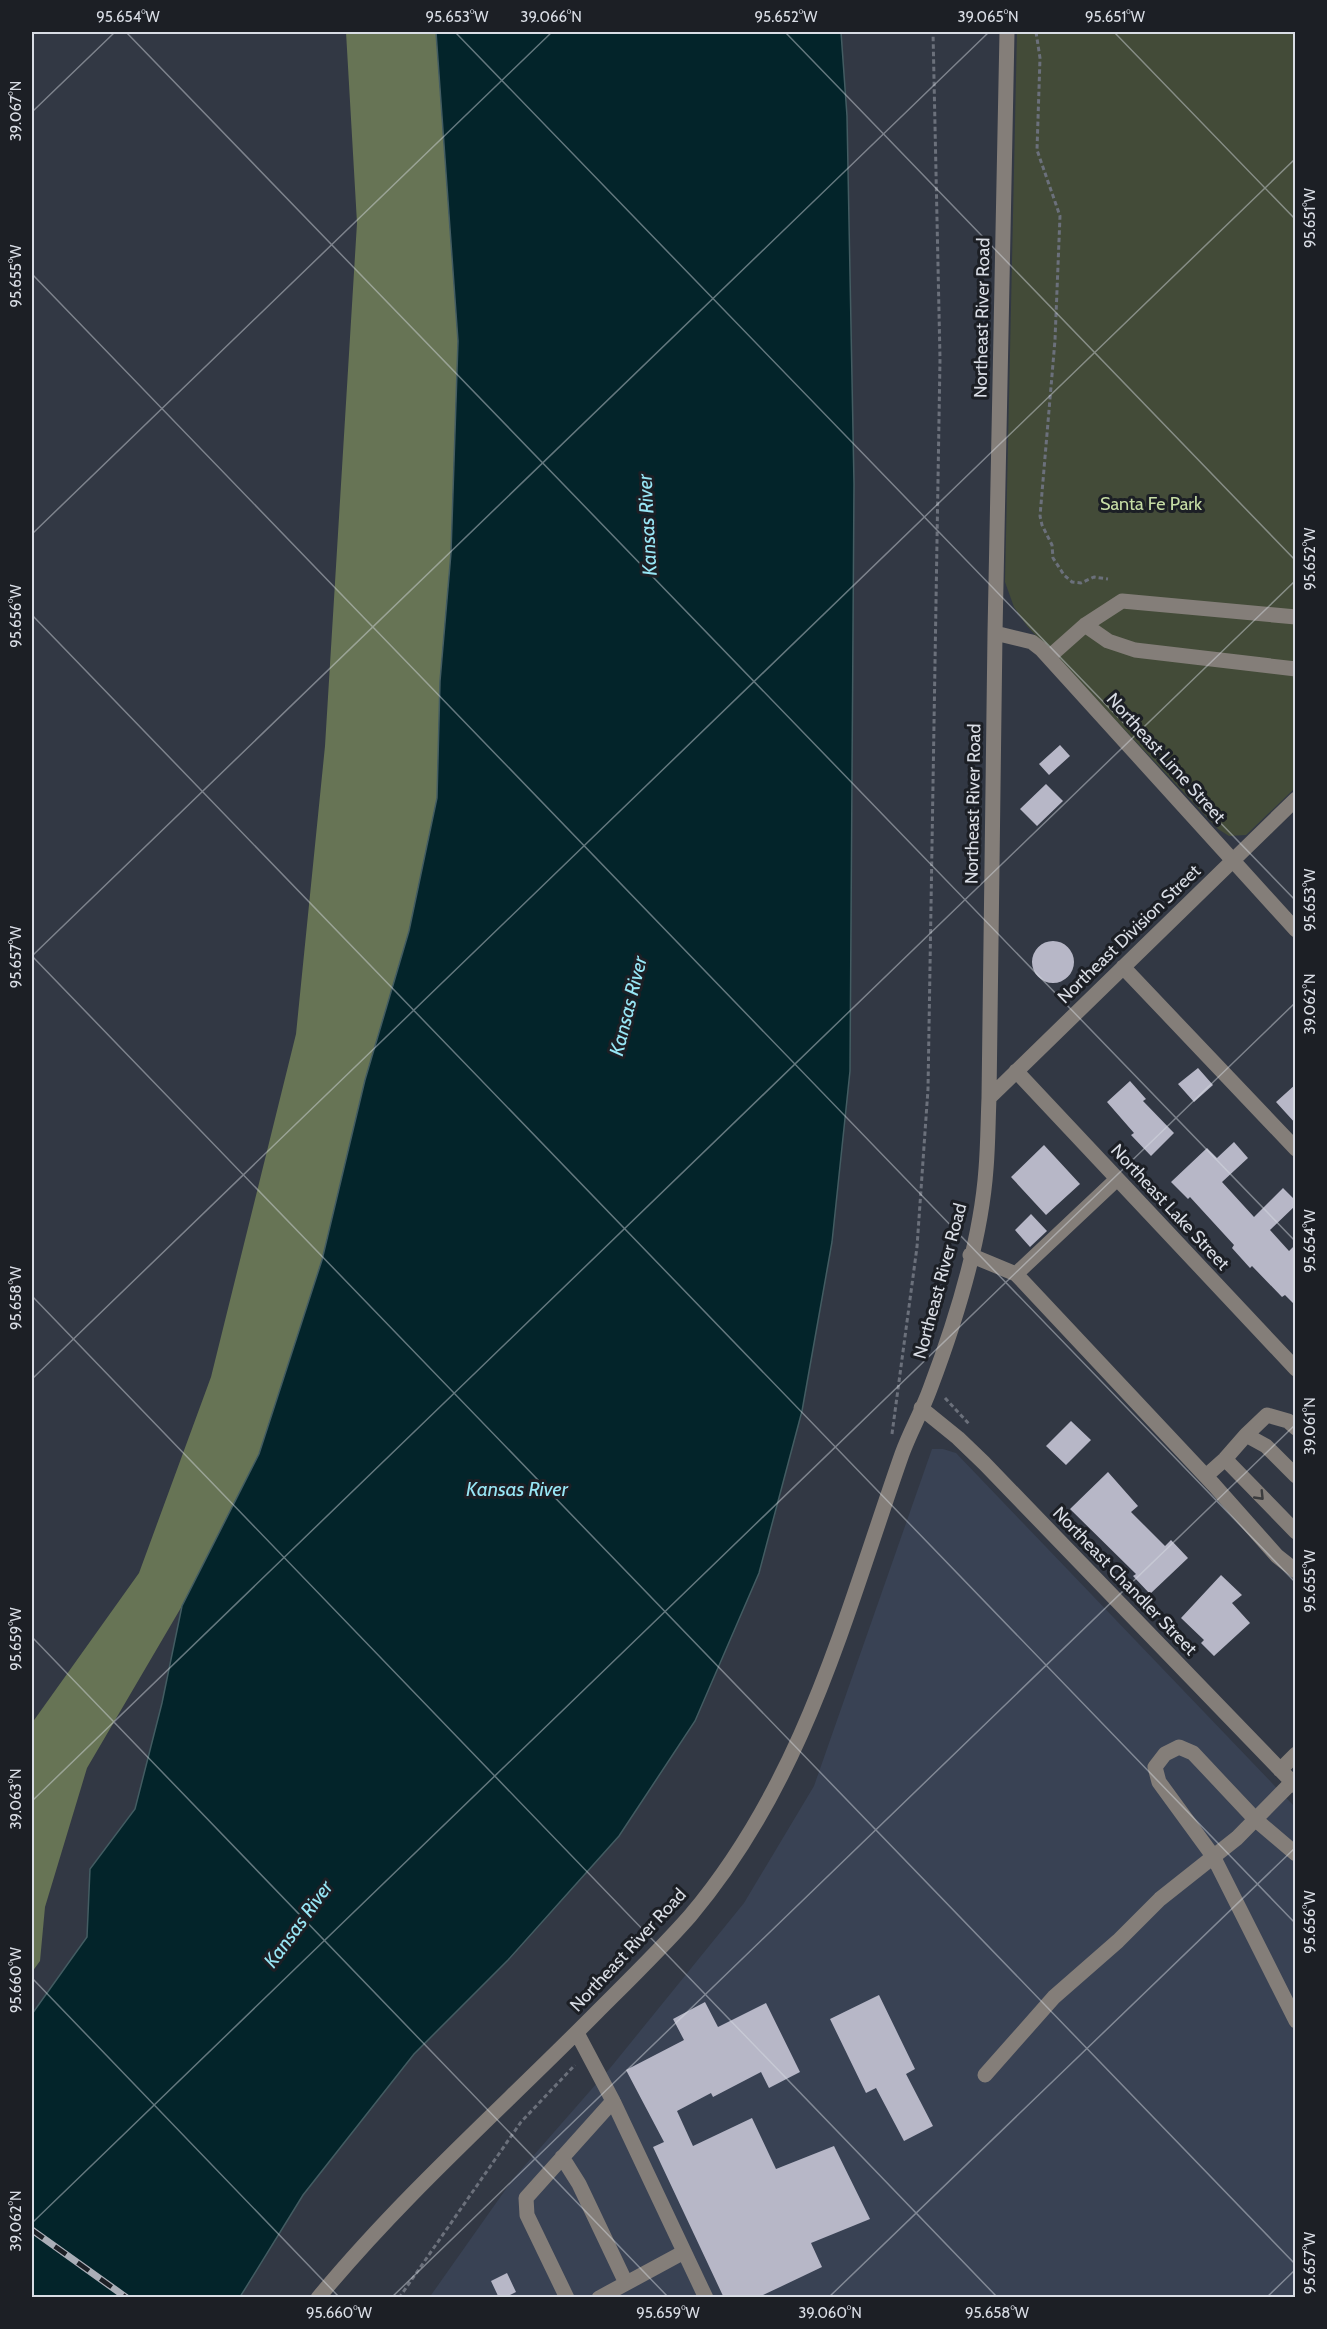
<svg xmlns="http://www.w3.org/2000/svg" width="1327" height="2329" font-family="Cabin,sans-serif">
	<style>
		.built { fill: #394254 }
		.green { fill: #434b38 }
		.forest { fill: #677455 }
		.water { fill: #03242a; stroke: #435c62; stroke-width: 1.5 }
		.building { fill: #b7b7c7 }
		.lines { fill: none; stroke-linecap: round; stroke-linejoin: round }
		.path { stroke: #6b707b; stroke-width: 3; stroke-dasharray: 4.5 3; stroke-linecap: butt }
		.minor { stroke: #847e79; stroke-width: 15 }
		.rail-casing { stroke: #aaaeb7; stroke-width: 7 }
		.rail { stroke: #1c1f25; stroke-width: 4.5; stroke-dasharray: 14; stroke-linecap: butt }
		.oneway { stroke: #3b3c3e }
		.ticks { fill: none; stroke: #d9dde5; stroke-width: 1.5; stroke-opacity: 0.45 }
		.labels { text-anchor: middle; dominant-baseline: central; stroke-width: 6; stroke-linejoin: round; paint-order: stroke }
		.street-label { font-size: 18px; fill: #d9dde5; stroke: #1c1f25 }
		.park-label { font-size: 18px; fill: #c6dda5; stroke: #1c1f25 }
		.water-label { font-size: 20px; font-style: italic; fill: #98e6f5; stroke: #1c1f25 }
		.neatline { fill: none; stroke: #d9dde5; stroke-width: 2 }
		.ticks-label { font-size: 15px; text-anchor: middle; fill: #d9dde5 }
	</style>
	<rect width="100%" height="100%" fill="#323844"/>
	<path class="built" d="M 932,1449 L 943,1449 L 956,1453 L 1295,1807 L 1295,2297 L 429,2298 L 513,2179 L 611,2067 L 744,1903 L 814,1786 Z"/>
	<path class="green" d="M 1017,32 L 1295,32 L 1295,788 L 1246,835 L 1229,836 L 1218,829 L 1027,626 L 1014,607 L 1005,582 Z"/>
	<path class="forest" d="M 346,32 L 436,32 L 458,341 L 451,553 L 440,681 L 437,798 L 409,931 L 365,1080 L 322,1260 L 259,1454 L 182,1606 L 87,1768 L 45,1907 L 40,1961 L 32,1972 L 32,1723 L 139,1573 L 211,1377 L 296,1034 L 325,746 L 357,223 Z"/>
	<path class="water" d="M 436,32 L 841,32 L 847,116 L 854,484 L 850,1071 L 832,1242 L 802,1411 L 759,1573 L 695,1721 L 619,1836 L 508,1960 L 414,2054 L 303,2195 L 240,2297 L 32,2297 L 32,2014 L 87,1937 L 90,1869 L 135,1809 L 162,1703 L 182,1606 L 259,1454 L 322,1260 L 365,1080 L 409,931 L 437,798 L 440,681 L 451,553 L 458,341 Z"/>
	<path class="building" d="M 1060,745 L 1070,756 L 1049,775 L 1039,764 Z
		M 1046,784 L 1063,801 L 1037,826 L 1020,809 Z
		M1032 962a21 21 0 1 1 42 0a21 21 0 1 1-42 0Z
		M 1198,1068 L 1213,1085 L 1194,1102 L 1178,1084 Z
		M 1130,1081 L 1146,1099 L 1143,1101 L 1174,1133 L 1151,1156 L 1131,1135 L 1134,1133 L 1107,1102 Z
		M 1296,1084 L 1296,1124 L 1276,1102 Z
		M 1234,1142 L 1248,1158 L 1222,1182 L 1254,1217 L 1283,1188 L 1296,1201 L 1296,1205 L 1270,1230 L 1289,1251 L 1296,1244 L 1296,1306 L 1285,1295 L 1282,1297 L 1252,1266 L 1250,1268 L 1232,1248 L 1234,1245 L 1190,1197 L 1188,1199 L 1171,1182 L 1207,1148 L 1217,1158 Z
		M 1044,1145 L 1080,1184 L 1046,1215 L 1011,1177 Z
		M 1031,1214 L 1047,1231 L 1030,1247 L 1015,1230 Z
		M 1071,1421 L 1091,1440 L 1066,1465 L 1046,1446 Z
		M 1108,1472 L 1138,1506 L 1131,1512 L 1165,1546 L 1171,1540 L 1188,1558 L 1150,1594 L 1133,1576 L 1136,1574 L 1070,1509 Z
		M 1221,1575 L 1242,1595 L 1232,1603 L 1250,1623 L 1214,1656 L 1201,1643 L 1204,1640 L 1181,1618 Z
		M 879,1995 L 915,2069 L 906,2074 L 933,2126 L 904,2141 L 876,2088 L 866,2093 L 830,2019 Z
		M 705,2002 L 718,2027 L 766,2003 L 800,2072 L 769,2088 L 761,2072 L 713,2097 L 711,2093 L 677,2111 L 693,2146 L 752,2118 L 776,2169 L 834,2146 L 870,2219 L 811,2243 L 822,2267 L 757,2298 L 724,2298 L 653,2147 L 664,2142 L 626,2070 L 684,2040 L 673,2019 Z
		M 507,2273 L 516,2292 L 504,2298 L 499,2298 L 491,2281 Z"/>
	<g class="lines">
		<path class="path" d="M 1036,32 L 1040,58 L 1037,150 L 1060,216 L 1055,340 L 1040,516 L 1042,525 L 1052,545 L 1053,558 L 1064,575 L 1072,582 L 1081,583 L 1094,577 L 1108,579
			M 945,1398 L 969,1424
			M 892,1434 L 917,1247 L 928,1089 L 940,359 L 933,32
			M 399,2298 L 521,2122 L 575,2065"/>
		<path class="minor" d="M 1085,625 L 1108,641 L 1135,650 L 1296,669
			M 995,633 L 1032,642 L 1041,649 L 1296,930
			M 1049,657 L 1085,625 L 1122,601 L 1296,617
			M 1123,967 L 1296,1149
			M 1016,1071 L 1296,1369
			M 989,1098 L 1296,799
			M 970,1255 L 1016,1274 L 1214,1485 L 1277,1556 L 1296,1571
			M 1016,1274 L 1117,1179
			M 921,1408 L 958,1438 L 984,1463 L 1296,1786
			M 1246,1435 L 1267,1415 L 1288,1421 L 1296,1428
			M 1225,1459 L 1296,1532
			M 1206,1476 L 1225,1459 L 1246,1435 L 1266,1446 L 1296,1476
			M 1280,1770 L 1296,1754
			M 1296,1854 L 1256,1820 L 1193,1753 L 1179,1747 L 1165,1754 L 1155,1767 L 1159,1782 L 1213,1856 L 1296,2021
			M 577,2033 L 613,2101 L 706,2298
			M 985,2075 L 1054,1997 L 1118,1941 L 1160,1899 L 1237,1838 L 1292,1782
			M 562,2157 L 579,2184 L 626,2283
			M 318,2298 C 402,2196 503,2107 596,2013 C 628,1981 660,1950 690,1916 C 804,1781 845,1616 902,1454 C 910,1432 922,1411 930,1389 C 955,1323 981,1239 986,1169 C 988,1145 988,1121 989,1098 L 995,633 L 1007,32
			M 567,2298 L 527,2215 L 526,2198 L 613,2101
			M 599,2298 L 684,2252"/>
		<g class="rail-casing">
			<path id="rail" d="M 32,2230 L 127,2298"/>
		</g>
		<use href="#rail" class="rail"/>
	</g>
	<defs><path id="oneway-chevron" d="M-2-3.5L2.5 0L-2 3.5" fill="none" stroke-width="1.6" stroke-linecap="round" stroke-linejoin="round" transform="scale(1.5)"/></defs>
	<use class="oneway" href="#oneway-chevron" transform="translate(1260 1496) rotate(46)"/>
	<path class="ticks" d="M 126,32 L 1296,1242M 455,32 L 1296,901M 785,32 L 1296,561M 1114,32 L 1296,220M 32,112 L 115,32M 32,274 L 1296,1583M 32,534 L 552,32M 32,615 L 1296,1924M 32,956 L 1296,2265M 32,956 L 989,32M 32,1296 L 998,2298M 32,1379 L 1296,158M 32,1637 L 669,2298M 32,1801 L 1296,580M 32,1978 L 340,2298M 32,2223 L 1296,1002M 391,2298 L 1296,1424M 828,2298 L 1296,1847M 1266,2298 L 1296,2269"/>
	<g class="labels">
		<g class="street-label">
			<text transform="translate(982 318) rotate(-89)">Northeast River Road</text>
			<text transform="translate(1166 758) rotate(48)">Northeast Lime Street</text>
			<text transform="translate(973 804) rotate(-89)">Northeast River Road</text>
			<text transform="translate(1129 934) rotate(-44)">Northeast Division Street</text>
			<text transform="translate(1170 1207) rotate(47)">Northeast Lake Street</text>
			<text transform="translate(940 1281) rotate(-75)">Northeast River Road</text>
			<text transform="translate(1125 1581) rotate(46)">Northeast Chandler Street</text>
			<text transform="translate(628 1950) rotate(-47)">Northeast River Road</text>
		</g>
		<g class="park-label">
			<text x="1151" y="504">Santa Fe Park</text>
		</g>
		<g class="water-label">
			<text transform="translate(647 525) rotate(-93)">Kansas River</text>
			<text transform="translate(628 1006) rotate(-76)">Kansas River</text>
			<text x="517" y="1489">Kansas River</text>
			<text transform="translate(298 1924) rotate(-54)">Kansas River</text>
		</g>
	</g>
	<rect width="1327" height="2329" fill="none" stroke="#1c1f25" stroke-width="66"/>
	<rect x="33" y="33" width="1261" height="2263" class="neatline"/>
	<g class="ticks-label">
		<text x="128" y="22">95.654°W</text>
		<text x="457" y="22">95.653°W</text>
		<text x="551" y="22">39.066°N</text>
		<text x="786" y="22">95.652°W</text>
		<text x="988" y="22">39.065°N</text>
		<text x="1115" y="22">95.651°W</text>
		<text transform="translate(16 111) rotate(-90)" y="5">39.067°N</text>
		<text transform="translate(1310 218) rotate(-90)" y="5">95.651°W</text>
		<text transform="translate(16 276) rotate(-90)" y="5">95.655°W</text>
		<text transform="translate(1310 559) rotate(-90)" y="5">95.652°W</text>
		<text transform="translate(16 616) rotate(-90)" y="5">95.656°W</text>
		<text transform="translate(1310 900) rotate(-90)" y="5">95.653°W</text>
		<text transform="translate(16 957) rotate(-90)" y="5">95.657°W</text>
		<text transform="translate(1310 1004) rotate(-90)" y="5">39.062°N</text>
		<text transform="translate(1310 1241) rotate(-90)" y="5">95.654°W</text>
		<text transform="translate(16 1298) rotate(-90)" y="5">95.658°W</text>
		<text transform="translate(1310 1426) rotate(-90)" y="5">39.061°N</text>
		<text transform="translate(1310 1581) rotate(-90)" y="5">95.655°W</text>
		<text transform="translate(16 1639) rotate(-90)" y="5">95.659°W</text>
		<text transform="translate(16 1799) rotate(-90)" y="5">39.063°N</text>
		<text transform="translate(1310 1922) rotate(-90)" y="5">95.656°W</text>
		<text transform="translate(16 1980) rotate(-90)" y="5">95.660°W</text>
		<text transform="translate(16 2221) rotate(-90)" y="5">39.062°N</text>
		<text transform="translate(1310 2263) rotate(-90)" y="5">95.657°W</text>
		<text x="339" y="2318">95.660°W</text>
		<text x="668" y="2318">95.659°W</text>
		<text x="830" y="2318">39.060°N</text>
		<text x="997" y="2318">95.658°W</text>
	</g>
</svg>
